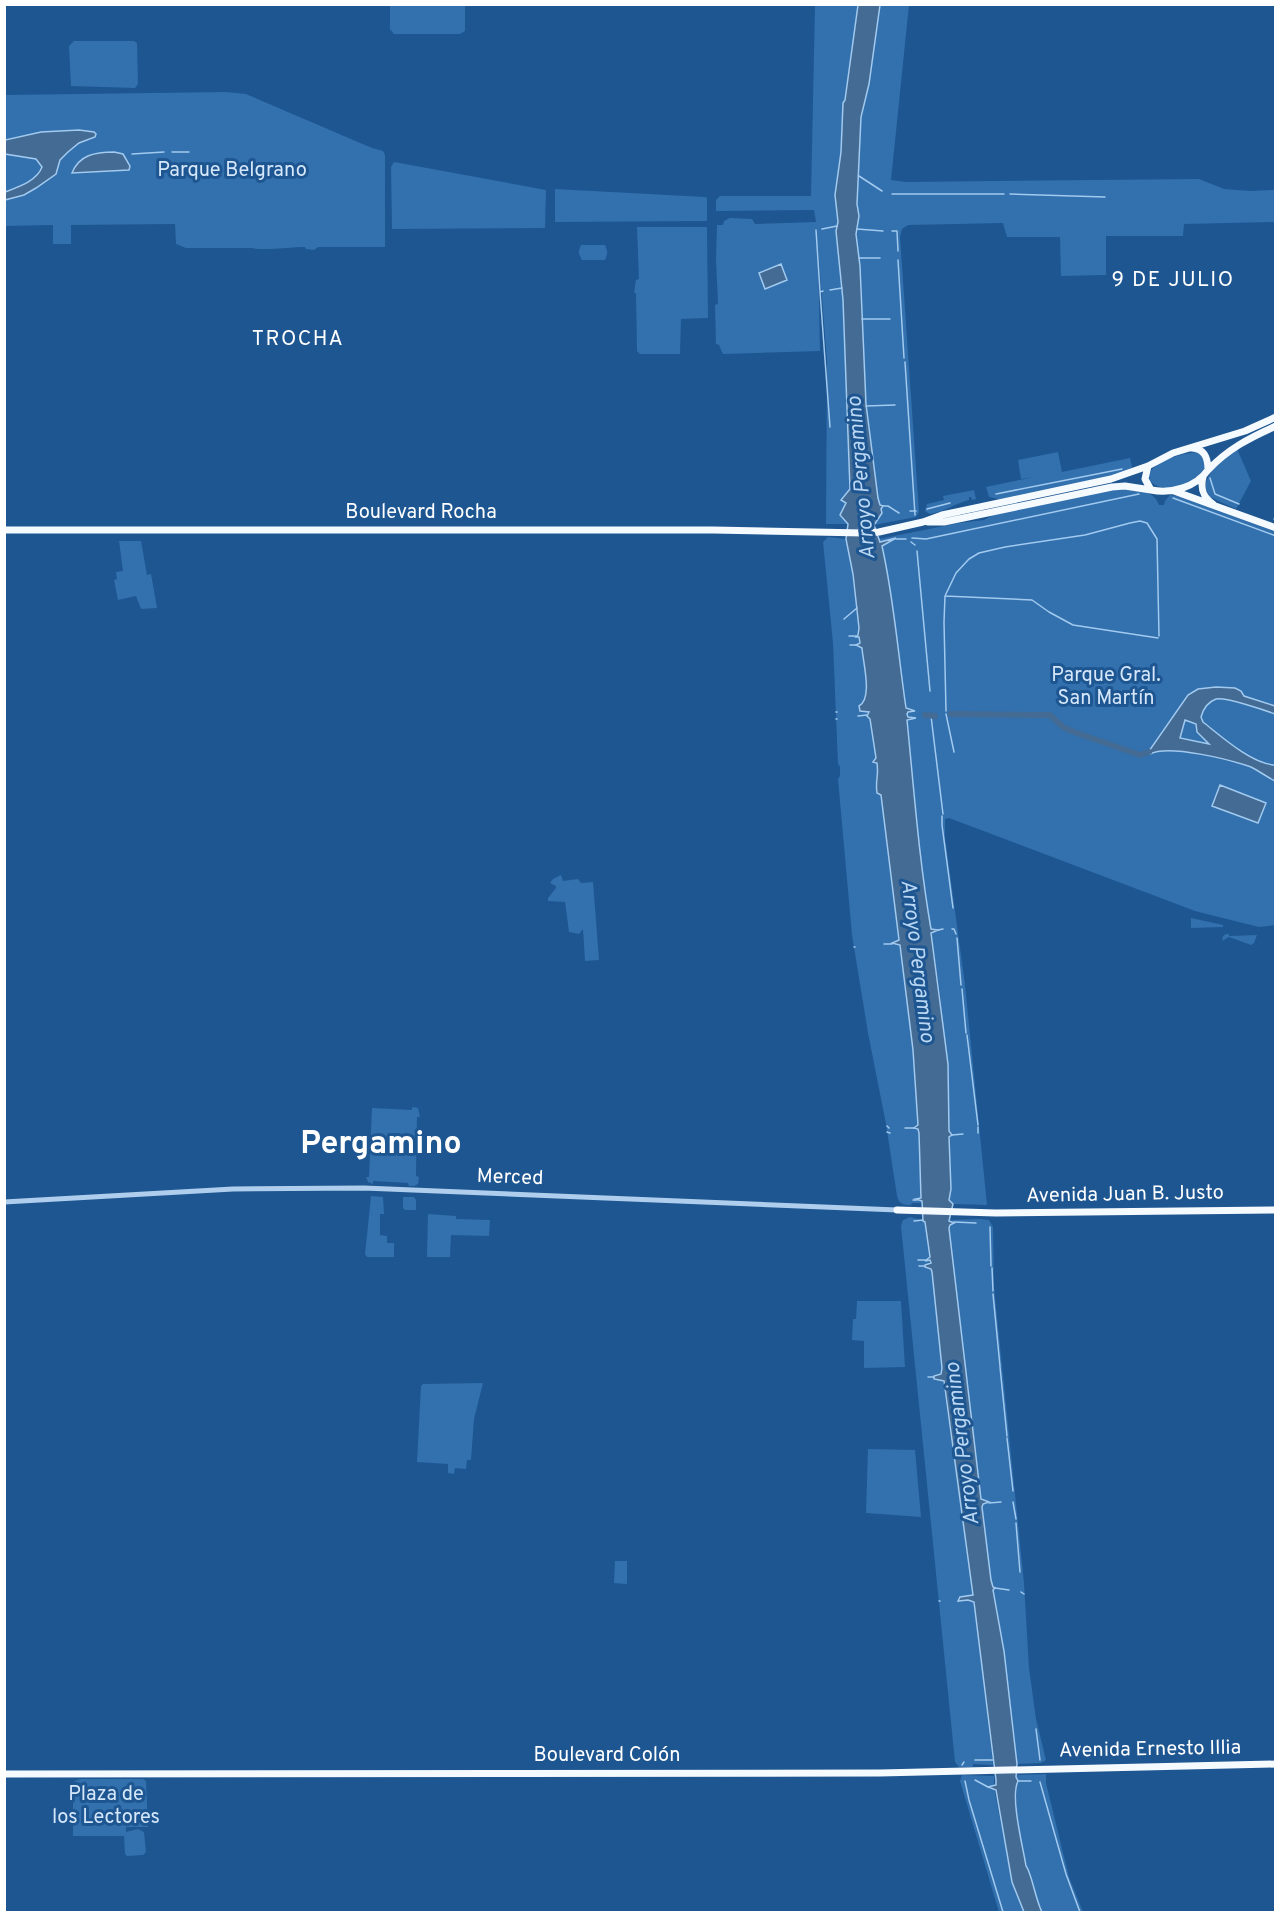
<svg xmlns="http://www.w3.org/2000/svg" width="1280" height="1917" font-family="Overpass,sans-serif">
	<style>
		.green { fill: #3270ae }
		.water { fill: #436b94; stroke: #a2caef; stroke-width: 1.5; fill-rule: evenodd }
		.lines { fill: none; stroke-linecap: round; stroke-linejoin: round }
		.stream { stroke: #a2caef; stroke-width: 1.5 }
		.canal { stroke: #436b94; stroke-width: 6 }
		.minor { stroke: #afceed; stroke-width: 5 }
		.major { stroke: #f5faff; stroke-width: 7 }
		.labels { text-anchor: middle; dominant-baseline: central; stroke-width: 6; stroke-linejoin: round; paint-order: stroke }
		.park-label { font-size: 20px; fill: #d5e7fa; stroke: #1e5691 }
		.street-label { font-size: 20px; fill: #fff; stroke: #1e5691 }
		.neighbourhood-label { font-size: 21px; letter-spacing: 1.5px; fill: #fff; stroke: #1e5691 }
		.water-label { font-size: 21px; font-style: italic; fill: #bbd8f4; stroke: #1e5691 }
		.town-label { font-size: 32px; font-weight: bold; fill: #fff; stroke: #1e5691 }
	</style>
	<rect width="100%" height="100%" fill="#1e5691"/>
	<path class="green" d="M 390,5 L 465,5 L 465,31 L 460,34 L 394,34 L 390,29 Z
		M 815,5 L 858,5 L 845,100 L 843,104 C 846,117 839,169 837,183 C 834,199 840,215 836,231 L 843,300 L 851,475 L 850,489 L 842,500 L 846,503 L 841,517 L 848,524 L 826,524 L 827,361 L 818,248 L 820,351 L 723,354 L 719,345 L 716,344 L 715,305 L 718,304 L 716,259 L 717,225 L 723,225 L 724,221 L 730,218 L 752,219 L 755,224 L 816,222 L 814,210 L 716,211 L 716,200 L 720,196 L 811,196 Z
		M 880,5 L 909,5 L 891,180 L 906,182 L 1199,179 L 1224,189 L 1250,191 L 1275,190 L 1275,222 L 1184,224 L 1183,236 L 1106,236 L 1106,275 L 1061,276 L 1060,237 L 1007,237 L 1003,223 L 908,225 L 902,229 L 900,237 L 919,512 L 916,517 L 874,525 L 882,513 L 878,498 L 866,404 L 860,266 L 856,234 L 859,216 L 857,204 L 861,117 L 869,84 Z
		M 74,41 L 134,41 L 137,43 L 138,84 L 135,88 L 71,86 L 69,46 Z
		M 226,92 L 246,94 L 372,148 L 383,151 L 385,155 L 385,247 L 318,247 L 314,250 L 306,249 L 305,247 C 291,247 263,251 252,248 L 186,248 L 176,244 L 175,224 L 71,225 L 71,244 L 53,244 L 53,225 L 5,226 L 4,95 Z
		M 394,162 L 546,190 L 545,228 L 392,229 L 391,167 Z
		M 555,189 L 705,197 L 707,198 L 707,221 L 555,222 Z
		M 637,227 L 707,227 L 708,318 L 681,319 L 680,354 L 640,354 L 637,351 L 636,293 L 634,293 L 636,280 L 639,279 Z
		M 581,245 L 605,245 C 608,253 608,252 605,260 L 582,260 C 578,252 578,253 581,245 Z
		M 1237,449 L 1251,481 L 1236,509 L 1210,497 L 1205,487 C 1207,471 1225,459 1237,449 Z
		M 1058,452 L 1062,472 L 1130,458 L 1132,467 L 1123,473 L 1005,499 L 998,499 L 989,497 L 986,487 L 1034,477 L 1021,479 L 1018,460 Z
		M 1196,452 L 1201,454 L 1206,466 C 1197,482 1165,497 1150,481 L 1149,474 C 1156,460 1181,454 1196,452 Z
		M 1117,489 C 1132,488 1154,489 1159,505 L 1164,505 L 1165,501 L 1170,495 L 1184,497 L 1275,532 L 1275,925 L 1259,927 L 1195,911 L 949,818 L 945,819 L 945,837 L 965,985 L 987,1205 L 953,1204 L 949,1200 L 951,1189 L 949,1137 L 952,1135 L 949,1131 L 940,993 L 931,932 L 937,929 L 931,930 L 924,889 L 907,720 L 911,718 L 907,714 L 907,712 L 915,711 L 906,709 C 898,654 894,599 882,546 L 889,541 L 880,542 L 879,539 L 959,523 L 984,520 L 993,515 Z
		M 974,490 L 976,499 L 972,500 L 971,497 L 969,497 L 969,500 C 954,504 946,511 930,514 L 925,511 L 927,504 L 944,500 L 943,496 Z
		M 828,537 L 846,539 L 849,546 L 859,628 L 858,636 L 860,643 L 856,645 L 862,648 C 863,662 872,697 861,705 L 868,712 L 867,716 L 870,719 L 876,758 L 873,762 L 877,763 L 879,777 L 877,778 L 877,793 L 881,795 L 899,940 L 893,943 L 900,944 L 913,1050 L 918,1125 L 914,1128 L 918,1129 L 919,1133 L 921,1198 L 917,1199 L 921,1200 L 922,1203 L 912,1203 L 911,1205 C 903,1205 899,1204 897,1196 L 886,1124 L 868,1033 L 852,935 L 838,779 L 840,776 L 840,767 L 838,764 L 833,643 L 823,542 Z
		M 119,541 L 141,541 L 147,575 L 151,574 L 157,608 L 141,609 L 136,596 L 118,600 L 114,580 L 117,579 L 116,572 L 123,571 Z
		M 561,875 L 563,881 L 578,879 L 581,883 L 593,882 L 599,960 L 585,961 L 583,929 L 579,934 L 569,932 L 565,902 L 548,901 L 548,898 L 556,888 L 556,886 L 550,883 L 553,879 Z
		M 1191,918 L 1223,925 L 1223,927 L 1191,928 Z
		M 1226,934 L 1229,934 L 1229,936 L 1257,935 L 1254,943 L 1251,945 L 1229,937 L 1222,941 L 1223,936 Z
		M 412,1107 L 418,1108 L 420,1117 L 417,1117 L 416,1176 L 419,1177 L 418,1184 L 414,1186 L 409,1186 L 408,1183 L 373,1181 L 373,1184 L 368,1182 L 366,1177 L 369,1177 L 372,1108 L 412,1110 Z
		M 371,1196 L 383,1197 L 384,1214 L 380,1214 L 380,1235 L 387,1236 L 387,1243 L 394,1243 L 394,1257 L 367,1257 L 365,1254 Z
		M 403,1197 L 414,1197 L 416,1200 L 416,1210 L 405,1210 L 403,1208 Z
		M 428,1214 L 456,1216 L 456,1219 L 490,1220 L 489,1236 L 451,1235 L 450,1257 L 427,1257 Z
		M 910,1217 L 925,1221 L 930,1258 L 925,1261 L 931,1260 L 931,1263 L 925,1267 L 931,1269 L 932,1272 L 942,1368 L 941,1374 L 937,1374 L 937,1379 L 943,1381 L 973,1595 L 960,1597 L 962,1600 L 974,1601 L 993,1765 L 973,1764 L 973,1767 L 959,1767 L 955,1762 L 901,1226 L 903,1220 Z
		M 980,1219 L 989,1220 L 993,1227 L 994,1287 L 1024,1583 L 1029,1668 L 1036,1719 L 1046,1760 L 1041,1763 L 1017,1764 C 1009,1703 1005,1637 991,1580 L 982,1507 L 983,1504 L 986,1503 L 981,1500 L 949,1228 L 953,1222 L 950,1222 L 949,1220 Z
		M 857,1301 L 901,1301 L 905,1367 L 864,1368 L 864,1341 L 852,1340 L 853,1319 L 856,1319 Z
		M 483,1383 L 474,1419 L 471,1460 L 467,1460 L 466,1469 L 455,1468 L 454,1474 L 448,1473 L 448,1464 L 417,1462 L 421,1386 L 423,1384 Z
		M 868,1449 L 915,1450 L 921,1517 L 866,1513 Z
		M 615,1561 L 627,1561 L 627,1584 L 614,1583 Z
		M 1046,1774 L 1046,1783 L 1069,1877 L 1083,1912 L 1042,1912 C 1027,1883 1021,1847 1017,1814 C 1016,1802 1017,1789 1016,1777 L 1017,1775 Z
		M 962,1775 L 994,1776 L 994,1788 L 1012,1882 L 1024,1912 L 999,1912 L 960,1781 Z
		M 80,1779 L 143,1779 L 146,1781 L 148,1827 L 126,1827 L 126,1832 L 138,1829 L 144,1832 L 146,1852 L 143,1855 L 127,1856 L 125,1854 L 124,1836 L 73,1836 L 73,1786 L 75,1781 Z"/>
	<path class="water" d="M 858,5 L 880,5 L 869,84 L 861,117 L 857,204 L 859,216 L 856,234 L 860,266 L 866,404 L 878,498 L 880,505 L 883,506 L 881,509 L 882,513 L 874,525 L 880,542 L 896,538 L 882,546 C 894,599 898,654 906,708 L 915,711 L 908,712 L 907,714 L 908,717 L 916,718 L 907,720 C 914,790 919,860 931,929 L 938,930 L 931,933 L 948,1064 L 949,1131 L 952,1135 L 949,1137 L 951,1189 L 949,1200 L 953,1204 L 949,1221 L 954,1223 L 950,1225 L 949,1228 L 981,1499 L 989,1502 L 983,1504 L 982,1507 L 991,1580 L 993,1587 L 995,1588 L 993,1590 L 1004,1651 L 1017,1764 L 1016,1777 L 1018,1781 C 1010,1797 1023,1847 1026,1866 C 1031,1871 1036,1901 1042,1912 L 1024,1912 L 1012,1882 L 996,1790 L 988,1787 L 996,1785 L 996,1780 L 974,1602 L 968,1600 L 958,1601 L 960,1597 L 973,1595 L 944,1381 L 934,1379 L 934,1376 L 941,1374 L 942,1368 L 932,1272 L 931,1269 L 925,1267 L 925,1265 L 931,1263 L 930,1260 L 925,1261 L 930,1257 L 925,1222 L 923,1221 L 922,1201 L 916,1199 L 921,1198 L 919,1133 L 918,1129 L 914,1128 L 918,1125 L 913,1050 L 900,945 L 892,943 L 899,940 L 881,795 L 877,793 C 875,781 879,776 877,763 L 873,762 L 876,758 L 870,719 L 867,716 L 869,712 L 860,711 L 859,706 C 873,698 863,663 862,648 L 856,645 L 860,643 L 859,637 L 856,637 L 858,635 L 859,628 L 853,574 L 846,539 L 848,524 L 840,515 L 846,503 L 841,500 L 850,489 L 843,300 L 836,231 L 838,222 L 835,195 L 841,152 L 843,103 L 845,100 Z
		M 79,130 L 94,132 L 96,134 L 95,137 L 79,143 L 68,152 L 60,160 L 56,174 L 36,188 L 24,195 L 5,200 L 5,192 C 18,187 37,181 42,167 L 36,159 L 5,154 L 5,140 L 41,132 Z
		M 114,152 L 123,154 L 130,166 L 129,170 L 72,173 C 79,155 95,152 114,152 Z
		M 781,264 L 787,280 L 765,289 L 759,273 Z
		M 1216,687 L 1235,688 L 1241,691 L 1244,696 L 1275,706 L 1275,714 C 1264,710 1226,697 1216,699 C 1208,702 1203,709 1201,717 L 1203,722 C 1222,737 1252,764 1275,765 L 1275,781 C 1267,777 1259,771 1251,767 C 1231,760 1169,744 1150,754 L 1149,751 L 1188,695 L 1198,689 ZM 1185,720 L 1196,724 L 1197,732 L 1209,744 L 1180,738 Z
		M 1220,785 L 1266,803 L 1258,823 L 1212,806 Z"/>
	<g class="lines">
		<path class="stream" d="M 172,152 L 189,152
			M 132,154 L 164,152
			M 859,176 L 882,191
			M 892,194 L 1004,194
			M 1010,194 L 1105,197
			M 822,229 L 837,226
			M 857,229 L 883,231
			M 816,230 L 820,291
			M 892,231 L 897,231 L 898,251
			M 859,258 L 880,258
			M 898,260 L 904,358
			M 830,290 L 842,288
			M 823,291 L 820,292 L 830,427
			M 862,319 L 890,319
			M 905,362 L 915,515
			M 866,406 L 895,405
			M 1210,478 L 1215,494 L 1239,504
			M 996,494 L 1122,469
			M 1173,498 L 1276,536
			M 883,506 L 888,506 L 899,513
			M 927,509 L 950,503
			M 910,511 L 916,511
			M 1274,519 L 1276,519
			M 912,538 L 926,539 L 1139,494
			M 896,539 L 906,539
			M 911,542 L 915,545
			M 917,551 L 930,691
			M 945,596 L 1032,600 L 1049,612 L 1073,625 L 1158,638
			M 844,619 L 857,608
			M 849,636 L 856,636
			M 850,645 L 856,645
			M 946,711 L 944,622 L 945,596 L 956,573 L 969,559 L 979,553 L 1005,547 L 1085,535 L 1130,523 L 1140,521 L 1147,523 L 1157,539 L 1159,636
			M 836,712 L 837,712
			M 946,714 L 954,752
			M 858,716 L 867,715
			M 925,716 L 928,716
			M 931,716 L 943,814
			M 836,719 L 837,719
			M 942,816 L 942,825 L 953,908
			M 952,929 L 954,929 L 956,934
			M 938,930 L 943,929
			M 957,938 L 961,985
			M 884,944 L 892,944
			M 854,947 L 855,947
			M 962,989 L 966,1033
			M 967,1035 L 978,1125
			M 887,1126 L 889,1128
			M 978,1127 L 978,1133
			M 905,1128 L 914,1128
			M 887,1132 L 890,1133
			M 952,1135 L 963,1134
			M 913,1200 L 917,1200
			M 914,1221 L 923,1220
			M 954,1222 L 976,1223
			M 990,1227 L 991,1266
			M 918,1260 L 925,1260
			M 919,1266 L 925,1266
			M 992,1268 L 993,1291
			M 993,1294 L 1000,1366
			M 1000,1367 L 1007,1436
			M 928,1377 L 934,1377
			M 1007,1438 L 1013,1491
			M 1013,1502 L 1016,1519
			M 989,1503 L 1001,1502
			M 1016,1523 L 1020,1572
			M 995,1588 L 1009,1590
			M 1021,1592 L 1024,1594
			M 939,1601 L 940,1601
			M 1036,1729 L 1040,1760
			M 975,1760 L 993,1760
			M 962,1765 L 964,1762
			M 975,1780 L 988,1787
			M 965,1781 L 969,1800 L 1003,1912
			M 1018,1781 L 1031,1781
			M 1040,1782 L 1066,1874 L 1080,1912"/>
		<path class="canal" d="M 951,714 L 1050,715 L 1063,727 L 1074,732 L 1140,755 L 1149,752
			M 925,715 L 935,716"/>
		<path class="minor" d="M 4,1202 L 233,1189 L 364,1188 L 897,1210"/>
		<path class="major" d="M 1148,466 L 1145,479 L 1151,490 C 1172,494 1196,487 1208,470 C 1208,458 1205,449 1192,448
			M 1208,470 C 1228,449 1249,438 1276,426
			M 1203,477 C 1200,489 1203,497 1213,504
			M 1174,491 L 1276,528
			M 928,522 L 944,522 L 1112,487 L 1125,486 L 1151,490
			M 4,530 L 713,530 L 864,533 L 879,532 L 923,522 L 942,515 L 1111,479 L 1148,466 L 1173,453 L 1245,431 L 1276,417
			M 897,1210 L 996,1213 L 1276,1210
			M 4,1774 L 880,1773 L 1276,1764"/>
	</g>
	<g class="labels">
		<g class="park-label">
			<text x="232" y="171">Parque Belgrano</text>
			<text x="1106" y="676">Parque Gral.<tspan x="1106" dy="23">San Martín</tspan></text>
			<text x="106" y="1795">Plaza de<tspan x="106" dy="23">los Lectores</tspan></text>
		</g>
		<g class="street-label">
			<text x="421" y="513">Boulevard Rocha</text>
			<text transform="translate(510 1178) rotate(2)">Merced</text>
			<text transform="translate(1125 1195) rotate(-1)">Avenida Juan B. Justo</text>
			<text transform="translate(1150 1750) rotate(-1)">Avenida Ernesto Illia</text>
			<text x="607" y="1756">Boulevard Colón</text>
		</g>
		<g class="neighbourhood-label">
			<text x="1173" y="280">9 DE JULIO</text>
			<text x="298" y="339">TROCHA</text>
		</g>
		<g class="water-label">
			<text transform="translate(862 478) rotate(-95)">Arroyo Pergamino</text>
			<text transform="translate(917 961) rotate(83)">Arroyo Pergamino</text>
			<text transform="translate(963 1444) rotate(-97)">Arroyo Pergamino</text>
		</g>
		<g class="town-label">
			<text x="381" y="1145">Pergamino</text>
		</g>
	</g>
	<rect width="1280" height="1917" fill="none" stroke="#ffffff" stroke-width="12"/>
</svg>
